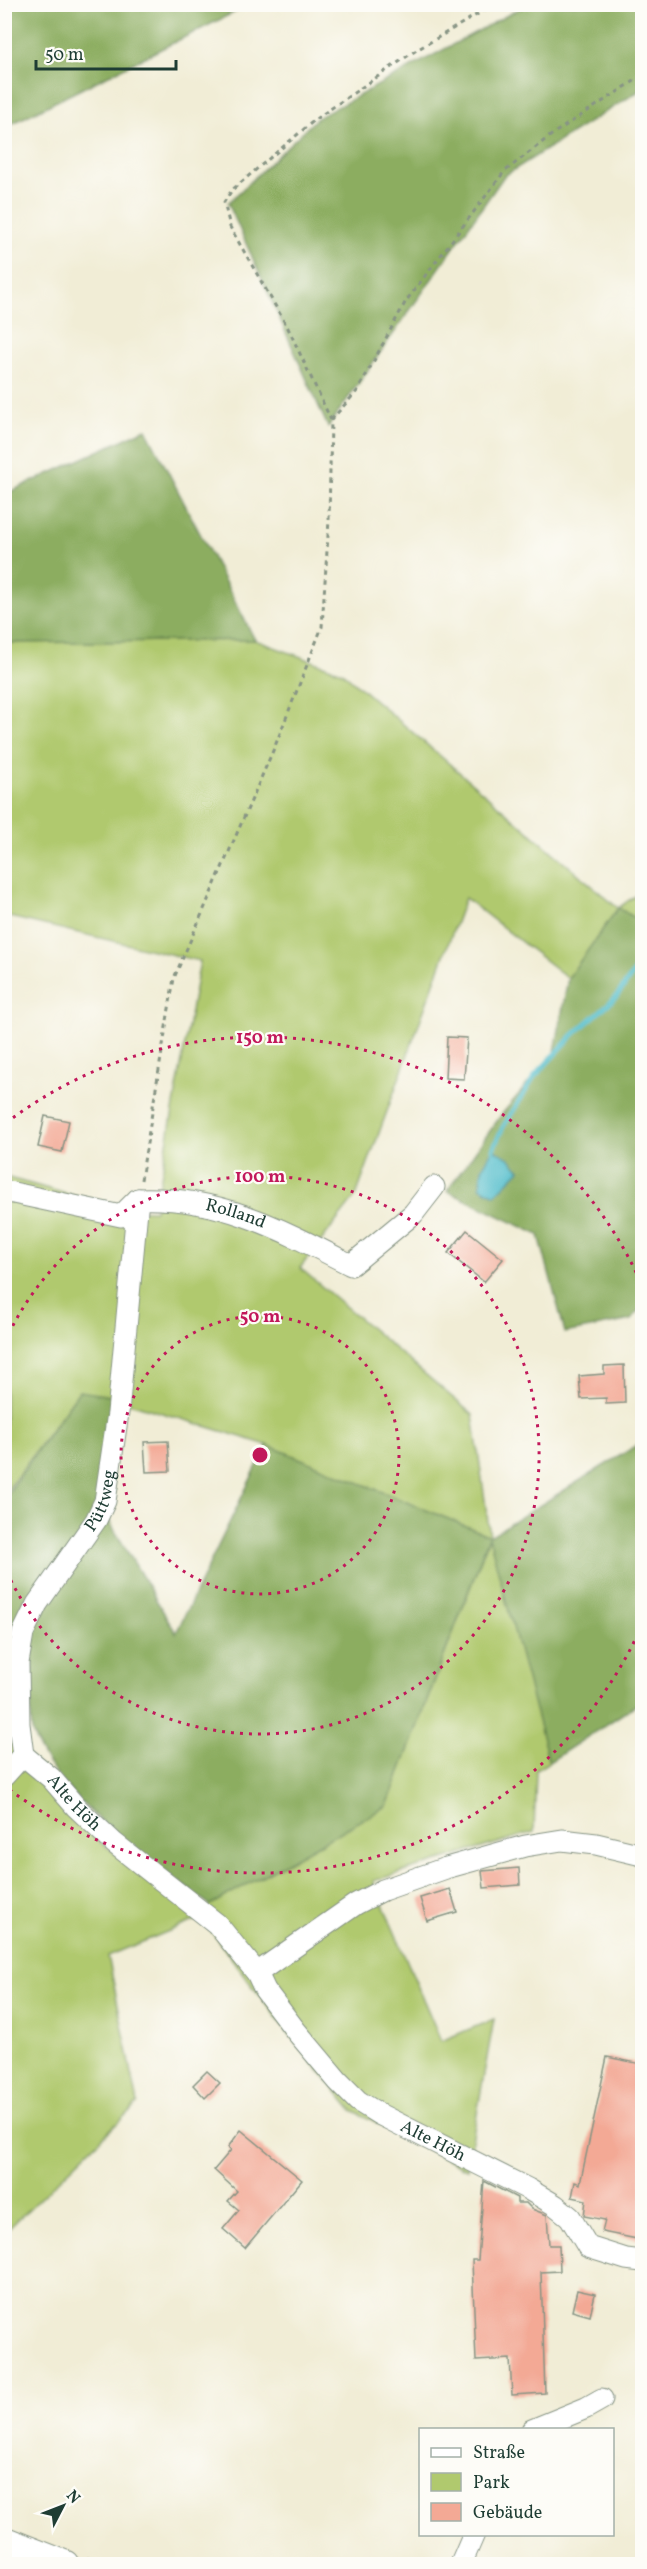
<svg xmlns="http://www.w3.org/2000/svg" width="647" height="2569" font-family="Vollkorn,serif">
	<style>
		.green { fill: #b0c96e; stroke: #688351; stroke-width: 1.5 }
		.forest { fill: #8cad61; stroke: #56754a; stroke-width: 1.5 }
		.water { fill: #52becc; stroke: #387e80; stroke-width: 1.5 }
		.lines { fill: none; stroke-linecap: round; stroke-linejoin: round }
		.stream { stroke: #52becc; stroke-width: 5 }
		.building { fill: #f3a995 }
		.minor-casing { stroke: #889585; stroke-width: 23 }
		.major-casing { stroke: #889585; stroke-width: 29 }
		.path { stroke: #889585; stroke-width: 3; stroke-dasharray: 4.5 4.5; stroke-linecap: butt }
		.minor { stroke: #fff; stroke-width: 21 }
		.major { stroke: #fff; stroke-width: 27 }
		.ring { fill: none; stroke: #c2185b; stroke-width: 3; stroke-dasharray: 3 6 }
		.labels { text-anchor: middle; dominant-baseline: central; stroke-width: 4.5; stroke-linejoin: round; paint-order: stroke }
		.street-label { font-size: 18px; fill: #1f3d34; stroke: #fdfcf7 }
		.centre { fill: #c2185b; stroke: #fdfcf7; stroke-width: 3 }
		.ring-label { font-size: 18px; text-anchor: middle; font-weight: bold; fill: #c2185b; stroke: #fdfcf7; stroke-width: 4.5; stroke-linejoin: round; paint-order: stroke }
	</style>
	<rect width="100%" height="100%" fill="#fdfcf7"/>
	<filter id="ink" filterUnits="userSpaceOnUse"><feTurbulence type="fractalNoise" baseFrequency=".0167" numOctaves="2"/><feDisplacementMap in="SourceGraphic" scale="12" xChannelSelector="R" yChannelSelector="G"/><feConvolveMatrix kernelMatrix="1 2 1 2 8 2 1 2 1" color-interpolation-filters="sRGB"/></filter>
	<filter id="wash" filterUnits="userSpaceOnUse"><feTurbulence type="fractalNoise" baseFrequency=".008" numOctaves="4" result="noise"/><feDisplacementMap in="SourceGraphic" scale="24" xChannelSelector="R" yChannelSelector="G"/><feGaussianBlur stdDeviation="1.35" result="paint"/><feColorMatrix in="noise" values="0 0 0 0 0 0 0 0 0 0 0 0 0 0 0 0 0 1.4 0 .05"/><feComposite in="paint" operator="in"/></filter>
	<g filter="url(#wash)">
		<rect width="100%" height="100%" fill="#f1edd6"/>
		<path class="green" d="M 255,640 L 342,672 L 618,908 L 642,891 L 642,922 L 618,908 L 568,978 L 465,898 L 356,1196 L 300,1268 L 473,1415 L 490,1536 L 549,1762 L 536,1770 L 534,1832 L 373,1881 L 441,2041 L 494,2019 L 467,2169 L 352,2110 L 291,2037 L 201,1918 L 108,1956 L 138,2103 L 5,2232 L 5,1653 L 7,1737 L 32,1775 L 95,1838 L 201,1918 L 210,1905 L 387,1806 L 490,1536 L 267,1445 L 136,1405 L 79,1391 L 5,1493 L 5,1177 L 122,1209 L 155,1210 L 200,961 L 5,916 L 5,643 Z"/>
		<path class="forest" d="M 5,4 L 249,4 L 249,5 L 5,127 Z
			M 526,5 L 642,5 L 642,89 L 504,176 L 328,427 L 228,203 L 317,118 Z
			M 146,429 L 255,640 L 5,643 L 5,494 Z
			M 618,908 L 642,922 L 642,1307 L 631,1320 L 565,1333 L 539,1235 L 447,1191 L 502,1114 L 555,1052 L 568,978 Z
			M 79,1391 L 117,1397 L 106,1516 L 176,1633 L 267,1445 L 490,1536 L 642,1442 L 642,1701 L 549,1762 L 489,1537 L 387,1806 L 210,1905 C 154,1862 60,1803 33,1735 C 28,1723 33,1678 33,1662 L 5,1653 L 5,1497 Z"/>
		<path class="water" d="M 493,1149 L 509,1158 L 520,1170 L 495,1195 L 480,1187 L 482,1169 Z"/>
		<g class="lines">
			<path class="stream" d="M 493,1149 L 503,1127 L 535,1076 L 573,1035 L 616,997 L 642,961"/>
		</g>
		<g id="blocks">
			<path class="building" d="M 447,1037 L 467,1038 L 464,1079 L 445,1078 Z
				M 45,1116 L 69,1121 L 62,1152 L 38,1147 Z
				M 467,1230 L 503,1259 L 484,1282 L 448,1253 Z
				M 624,1365 L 625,1403 L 606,1404 L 606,1398 L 581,1399 L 579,1376 L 604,1374 L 604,1366 Z
				M 168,1441 L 170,1471 L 146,1472 L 144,1442 Z
				M 519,1868 L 520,1885 L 484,1888 L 482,1871 Z
				M 450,1889 L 457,1912 L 427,1921 L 420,1898 Z
				M 607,2057 L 642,2064 L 642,2240 L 602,2232 L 605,2220 L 584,2216 L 586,2200 L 572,2197 L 575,2182 L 580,2184 Z
				M 207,2071 L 220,2083 L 205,2098 L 193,2085 Z
				M 241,2130 L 302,2180 L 245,2248 L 223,2229 L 239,2210 L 228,2201 L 237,2191 L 214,2170 L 231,2150 L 228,2147 Z
				M 484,2181 L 517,2198 L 517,2203 L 526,2203 L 532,2209 L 547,2215 L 549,2245 L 559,2245 L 560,2271 L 541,2272 L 545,2393 L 512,2395 L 510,2359 L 476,2361 L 472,2260 L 478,2260 Z
				M 577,2290 L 595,2294 L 590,2316 L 572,2311 Z"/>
		</g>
	</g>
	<g filter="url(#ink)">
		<use href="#blocks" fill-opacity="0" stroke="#889585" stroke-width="1.5"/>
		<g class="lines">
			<g class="minor-casing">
				<g id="minor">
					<path id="s1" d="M 4,1191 L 121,1216 L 138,1199 C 220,1196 281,1229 351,1265 L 413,1214 L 434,1187"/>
					<path id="s2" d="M 23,1755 L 51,1778 L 76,1807 L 114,1843 L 217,1924 L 257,1973 L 265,1990 L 296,2031 L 338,2081 L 358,2101 L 379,2114 L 528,2189 L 555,2205 L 570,2217 L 588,2247 L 626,2259 L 642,2261"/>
					<path id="s3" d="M 4,1776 L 23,1755 L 19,1724 L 18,1663 L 23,1633 L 37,1604 L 96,1520 L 105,1501 L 118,1413 L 138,1199"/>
					<path d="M 257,1973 L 356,1904 L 383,1890 L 446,1868 L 525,1846 L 562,1840 L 596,1844 L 642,1855"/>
					<path d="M 532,2430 L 586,2408 L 602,2399"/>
					<path d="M 461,2564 L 474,2534"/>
				</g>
			</g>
			<g class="major-casing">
				<path id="major" d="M 4,2540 L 65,2564"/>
			</g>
			<path class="path" d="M 331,420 L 358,390 L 406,301 L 504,172 L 554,133 L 642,76
				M 141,1180 L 174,978 L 275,746 L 322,627 L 329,520 L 331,420 L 288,328 L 230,227 L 224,202 L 232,190 L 317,118 L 415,51 L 495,4
				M 87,2558 L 105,2564"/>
			<use href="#minor" class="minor"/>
			<use href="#major" class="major"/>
		</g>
	</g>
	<g class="ring">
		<circle cx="260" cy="1455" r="139"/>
		<path d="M5 1342A279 279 0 1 1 5 1568"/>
		<path d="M642 1625A418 418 0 0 1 6 1787M6 1123A418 418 0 0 1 642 1285"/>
	</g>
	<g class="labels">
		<g class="street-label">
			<text stroke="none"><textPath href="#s1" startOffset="243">Rolland</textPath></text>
			<text stroke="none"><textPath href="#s3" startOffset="306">Püttweg</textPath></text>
			<text stroke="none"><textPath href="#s2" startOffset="70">Alte Höh</textPath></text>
			<text stroke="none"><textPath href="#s2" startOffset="570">Alte Höh</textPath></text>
		</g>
	</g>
	<circle cx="260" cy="1455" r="9" class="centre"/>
	<g class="ring-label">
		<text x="260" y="1043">150 m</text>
		<text x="260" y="1182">100 m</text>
		<text x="260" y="1322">50 m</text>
	</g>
	<rect width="647" height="2569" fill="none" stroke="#fdfcf7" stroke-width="24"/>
	<rect x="419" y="2428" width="195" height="108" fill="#fdfcf7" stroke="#a4b0a9" stroke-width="1.5"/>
	<rect x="431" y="2448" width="30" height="9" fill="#ffffff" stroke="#a4b0a9" stroke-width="1.5"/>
	<text x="473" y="2458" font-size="18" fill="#1f3d34">Straße</text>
	<rect x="431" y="2473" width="30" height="18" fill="#b0c96e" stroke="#a4b0a9" stroke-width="1.5"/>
	<text x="473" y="2488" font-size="18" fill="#1f3d34">Park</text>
	<rect x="431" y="2503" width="30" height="18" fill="#f3a995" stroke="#a4b0a9" stroke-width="1.5"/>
	<text x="473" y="2518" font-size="18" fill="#1f3d34">Gebäude</text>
	<g transform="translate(63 2506) rotate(48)" stroke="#fdfcf7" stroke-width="4.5" paint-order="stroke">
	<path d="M0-4.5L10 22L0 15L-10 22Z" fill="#1f3d34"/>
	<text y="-9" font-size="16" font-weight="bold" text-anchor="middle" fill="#1f3d34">N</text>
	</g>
	<path d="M36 60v9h140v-9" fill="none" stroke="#1f3d34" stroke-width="3"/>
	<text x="45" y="60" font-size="18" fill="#1f3d34" stroke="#fdfcf7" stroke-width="4.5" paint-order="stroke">50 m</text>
</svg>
